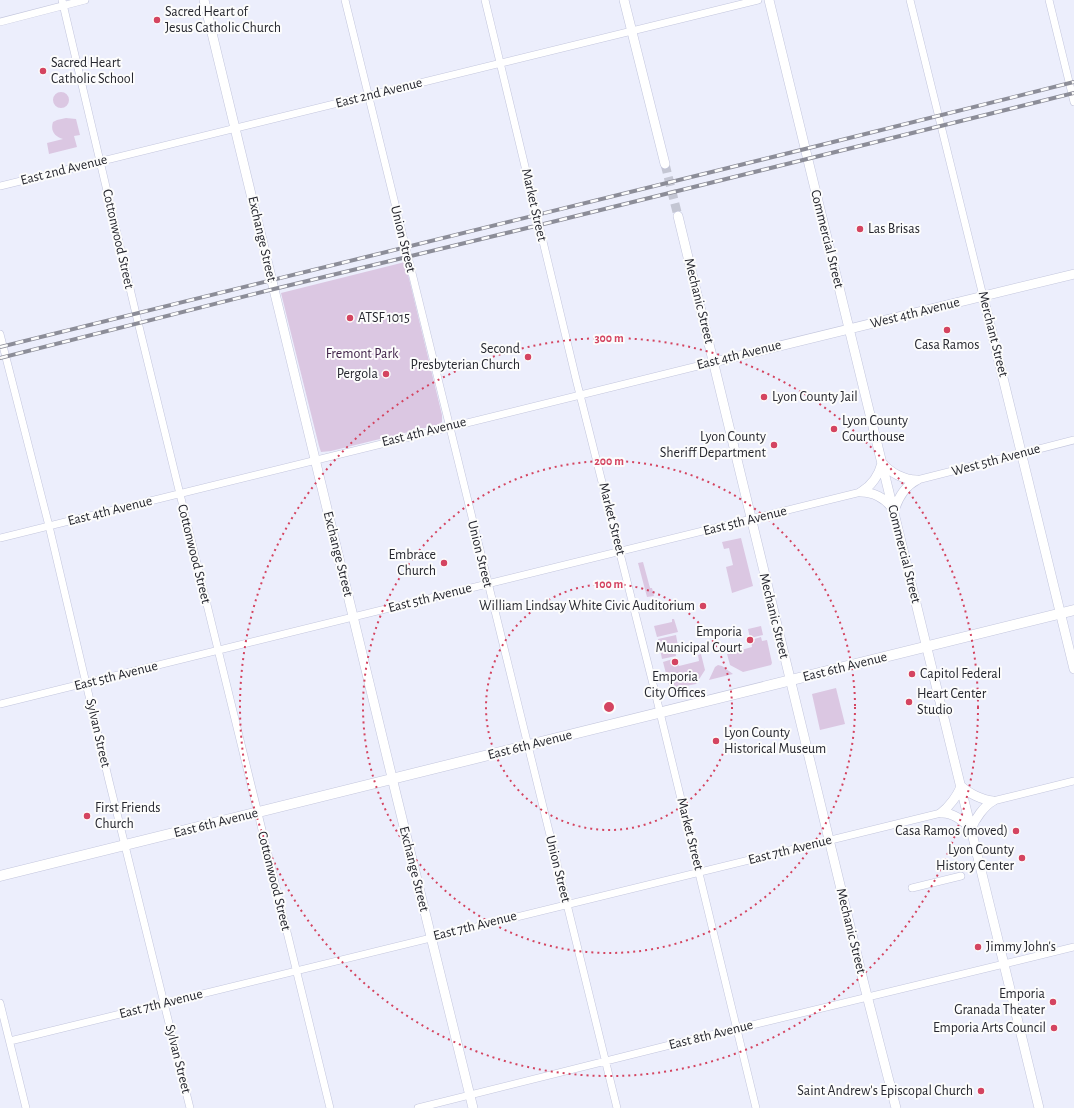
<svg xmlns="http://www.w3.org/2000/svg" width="1074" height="1108" font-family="'Alegreya Sans',sans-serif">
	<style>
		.green { fill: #dbc7e2 }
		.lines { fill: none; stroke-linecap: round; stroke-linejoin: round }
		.secondary-tunnel { stroke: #c4c6d3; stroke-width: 9; stroke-dasharray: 9 4.5; stroke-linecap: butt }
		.street-casing { stroke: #c3c6dd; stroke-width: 8 }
		.secondary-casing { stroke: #c3c6dd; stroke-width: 10 }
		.primary-casing { stroke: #c3c6dd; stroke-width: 11 }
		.street { stroke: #fff; stroke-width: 7 }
		.secondary { stroke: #fff; stroke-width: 9 }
		.primary { stroke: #fff; stroke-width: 10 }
		.rail-casing { stroke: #8c8d98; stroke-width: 4 }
		.rail { stroke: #fcfcfc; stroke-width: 2.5; stroke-dasharray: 8; stroke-linecap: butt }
		.ring { fill: none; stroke: #d44460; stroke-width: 2; stroke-dasharray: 2 4 }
		.poi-dot { fill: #d44460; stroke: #fcfcfc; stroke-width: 1.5 }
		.labels { text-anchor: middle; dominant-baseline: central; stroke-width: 4; stroke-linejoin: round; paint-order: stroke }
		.poi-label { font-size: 14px; fill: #26272f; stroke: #fcfcfc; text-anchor: start }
		.street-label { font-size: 14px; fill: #26272f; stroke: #fcfcfc }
		.park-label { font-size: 14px; fill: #3f2248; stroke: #fcfcfc }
		.centre { fill: #d44460; stroke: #fcfcfc; stroke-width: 2 }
		.ring-label { font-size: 12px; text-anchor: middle; font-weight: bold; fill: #d44460; stroke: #fcfcfc; stroke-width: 4; stroke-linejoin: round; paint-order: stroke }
	</style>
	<rect width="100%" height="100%" fill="#eceefc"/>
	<path class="green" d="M53 100a8 8 0 1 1 16 0a8 8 0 1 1-16 0Z
		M 66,118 L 76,119 L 80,135 L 74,136 L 77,147 L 49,154 L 47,143 L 63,139 C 55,137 50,131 53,122 L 57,120 Z
		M 405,262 L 442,415 L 442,422 L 437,425 L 331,451 L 321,452 L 319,446 L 281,293 Z
		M 741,538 L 753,586 L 732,593 L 726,567 L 733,565 L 729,548 L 724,549 L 722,542 Z
		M 643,562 L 650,588 L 652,588 L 654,596 L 647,597 L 638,563 Z
		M 672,619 L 674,619 L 678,632 L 657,637 L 654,626 L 672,622 Z
		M 761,626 L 763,635 L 750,638 L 748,629 Z
		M 676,635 L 678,646 L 674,647 L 676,656 L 662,659 L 658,639 Z
		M 761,637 L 762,641 L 767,640 L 772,663 L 771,665 L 743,672 L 730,665 L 727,654 L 752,647 L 751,640 Z
		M 701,654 L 705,670 L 696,684 L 670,689 L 663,662 L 676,658 L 679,666 L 699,661 L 698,655 Z
		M 718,665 L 722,666 L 733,674 L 709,680 L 715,667 Z
		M 836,688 L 845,724 L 820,730 L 812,694 Z"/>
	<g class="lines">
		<path class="secondary-tunnel" d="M 665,164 L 678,216"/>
		<g class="street-casing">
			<path id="street" d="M 62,0 L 136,314 L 330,1108
				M 345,0 L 617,1108
				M 485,0 L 577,383 L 656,696 L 756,1108
				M 910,0 L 983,296
				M 1049,0 L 1074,102
				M 0,22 L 85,0
				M 0,186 L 758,0
				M 0,334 L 49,526 L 109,781 L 190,1108
				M 917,480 L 1074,440
				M 0,538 L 714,362
				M 0,704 L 861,492
				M 993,801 L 1074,781
				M 912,888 L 961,876
				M 0,1003 L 26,1108
				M 10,1041 L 941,813
				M 418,1108 L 674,1044 L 1074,947"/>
		</g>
		<g class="secondary-casing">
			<path id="secondary" d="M 204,0 L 396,794 L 473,1108
				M 624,0 L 665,164
				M 769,0 L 1039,1108
				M 678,216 L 864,984 L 896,1108
				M 983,296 L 1074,669
				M 714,362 L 1074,274
				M 861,492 C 871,486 879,475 882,463 C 891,473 904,480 917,480
				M 861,492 C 873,492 885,498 892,508
				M 894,511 C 898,498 905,486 917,480
				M 941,813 C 952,812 964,821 971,829 C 975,819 984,806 993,801
				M 941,813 C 949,807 958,795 961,786 C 968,793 982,800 993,801"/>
		</g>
		<g class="primary-casing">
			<path id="primary" d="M 0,876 L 1074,610"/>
		</g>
		<use href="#street" class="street"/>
		<use href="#secondary" class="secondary"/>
		<use href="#primary" class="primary"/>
		<g class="rail-casing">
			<path id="rail" d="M 0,347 L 805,149 L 1074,82
				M 0,358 L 274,289 L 552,222 L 1074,93"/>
		</g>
		<use href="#rail" class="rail"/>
	</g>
	<g class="ring">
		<circle cx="609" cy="707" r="123"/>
		<circle cx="609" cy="707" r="246"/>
		<circle cx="609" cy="707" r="369"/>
	</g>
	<g class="poi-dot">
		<circle cx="157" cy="20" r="4"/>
		<circle cx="43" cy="71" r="4"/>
		<circle cx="860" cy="229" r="4"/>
		<circle cx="350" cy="318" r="4"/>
		<circle cx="947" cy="330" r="4"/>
		<circle cx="528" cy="357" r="4"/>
		<circle cx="386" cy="374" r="4"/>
		<circle cx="764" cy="397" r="4"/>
		<circle cx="834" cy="429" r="4"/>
		<circle cx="774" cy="445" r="4"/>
		<circle cx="444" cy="563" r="4"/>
		<circle cx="703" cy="606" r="4"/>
		<circle cx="750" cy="640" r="4"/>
		<circle cx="675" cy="662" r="4"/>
		<circle cx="912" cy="674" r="4"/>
		<circle cx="909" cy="702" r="4"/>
		<circle cx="716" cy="741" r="4"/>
		<circle cx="87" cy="816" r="4"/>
		<circle cx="1016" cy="831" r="4"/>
		<circle cx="1022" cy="858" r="4"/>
		<circle cx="978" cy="947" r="4"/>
		<circle cx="1053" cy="1002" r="4"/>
		<circle cx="1054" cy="1028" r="4"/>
		<circle cx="981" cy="1091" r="4"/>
	</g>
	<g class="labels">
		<g class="poi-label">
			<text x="165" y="12">Sacred Heart of<tspan x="165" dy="16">Jesus Catholic Church</tspan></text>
			<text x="51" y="63">Sacred Heart<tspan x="51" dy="16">Catholic School</tspan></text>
			<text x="868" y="229">Las Brisas</text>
			<text x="358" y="318">ATSF 1015</text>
			<text x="947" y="345" text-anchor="middle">Casa Ramos</text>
			<text x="520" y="349" text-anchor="end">Second<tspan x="520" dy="16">Presbyterian Church</tspan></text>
			<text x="378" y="374" text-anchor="end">Pergola</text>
			<text x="772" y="397">Lyon County Jail</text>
			<text x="842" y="421">Lyon County<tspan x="842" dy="16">Courthouse</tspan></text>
			<text x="766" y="437" text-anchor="end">Lyon County<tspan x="766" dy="16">Sheriff Department</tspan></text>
			<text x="436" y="555" text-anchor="end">Embrace<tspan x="436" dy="16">Church</tspan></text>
			<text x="695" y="606" text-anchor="end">William Lindsay White Civic Auditorium</text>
			<text x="742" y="632" text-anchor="end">Emporia<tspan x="742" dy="16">Municipal Court</tspan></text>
			<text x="920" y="674">Capitol Federal</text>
			<text x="675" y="677" text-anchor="middle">Emporia<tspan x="675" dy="16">City Offices</tspan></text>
			<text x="917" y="694">Heart Center<tspan x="917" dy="16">Studio</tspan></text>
			<text x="724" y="733">Lyon County<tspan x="724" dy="16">Historical Museum</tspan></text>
			<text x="95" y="808">First Friends<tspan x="95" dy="16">Church</tspan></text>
			<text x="1008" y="831" text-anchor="end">Casa Ramos (moved)</text>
			<text x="1014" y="850" text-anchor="end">Lyon County<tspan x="1014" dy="16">History Center</tspan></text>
			<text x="986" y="947">Jimmy John's</text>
			<text x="1045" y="994" text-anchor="end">Emporia<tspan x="1045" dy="16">Granada Theater</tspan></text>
			<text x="1046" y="1028" text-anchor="end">Emporia Arts Council</text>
			<text x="973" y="1091" text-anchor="end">Saint Andrew's Episcopal Church</text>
		</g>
		<g class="street-label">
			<text transform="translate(379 93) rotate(-14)">East 2nd Avenue</text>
			<text transform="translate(64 170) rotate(-14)">East 2nd Avenue</text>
			<text transform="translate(534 205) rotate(77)">Market Street</text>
			<text transform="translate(118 239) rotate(77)">Cottonwood Street</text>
			<text transform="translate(262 239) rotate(77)">Exchange Street</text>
			<text transform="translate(403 239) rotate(76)">Union Street</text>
			<text transform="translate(827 239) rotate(76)">Commercial Street</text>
			<text transform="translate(699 301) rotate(76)">Mechanic Street</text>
			<text transform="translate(915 313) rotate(-14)">West 4th Avenue</text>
			<text transform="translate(993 334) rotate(76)">Merchant Street</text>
			<text transform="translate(739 355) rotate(-14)">East 4th Avenue</text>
			<text transform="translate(424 432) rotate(-14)">East 4th Avenue</text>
			<text transform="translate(996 460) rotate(-15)">West 5th Avenue</text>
			<text transform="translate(110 511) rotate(-14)">East 4th Avenue</text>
			<text transform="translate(612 519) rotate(76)">Market Street</text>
			<text transform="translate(745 521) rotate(-14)">East 5th Avenue</text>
			<text transform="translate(194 554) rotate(76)">Cottonwood Street</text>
			<text transform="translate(338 554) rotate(76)">Exchange Street</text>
			<text transform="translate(480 554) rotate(76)">Union Street</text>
			<text transform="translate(904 554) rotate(76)">Commercial Street</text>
			<text transform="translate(430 598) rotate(-14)">East 5th Avenue</text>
			<text transform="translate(774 616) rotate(76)">Mechanic Street</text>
			<text transform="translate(845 667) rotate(-14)">East 6th Avenue</text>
			<text transform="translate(116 676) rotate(-14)">East 5th Avenue</text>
			<text transform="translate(98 733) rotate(77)">Sylvan Street</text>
			<text transform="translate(530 745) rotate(-14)">East 6th Avenue</text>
			<text transform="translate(216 823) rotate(-14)">East 6th Avenue</text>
			<text transform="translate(690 834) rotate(76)">Market Street</text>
			<text transform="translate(790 850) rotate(-14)">East 7th Avenue</text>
			<text transform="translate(414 869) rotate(76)">Exchange Street</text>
			<text transform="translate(558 869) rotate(76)">Union Street</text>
			<text transform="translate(274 881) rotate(76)">Cottonwood Street</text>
			<text transform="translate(475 926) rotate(-14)">East 7th Avenue</text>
			<text transform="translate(851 931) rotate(76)">Mechanic Street</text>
			<text transform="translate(161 1004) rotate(-14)">East 7th Avenue</text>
			<text transform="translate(711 1035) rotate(-14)">East 8th Avenue</text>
			<text transform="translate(178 1059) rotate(76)">Sylvan Street</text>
		</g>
		<g class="park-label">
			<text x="362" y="354">Fremont Park</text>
		</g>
	</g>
	<circle cx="609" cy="707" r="6" class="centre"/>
	<g class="ring-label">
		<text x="609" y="342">300 m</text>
		<text x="609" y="465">200 m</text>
		<text x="609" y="588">100 m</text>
	</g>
</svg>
